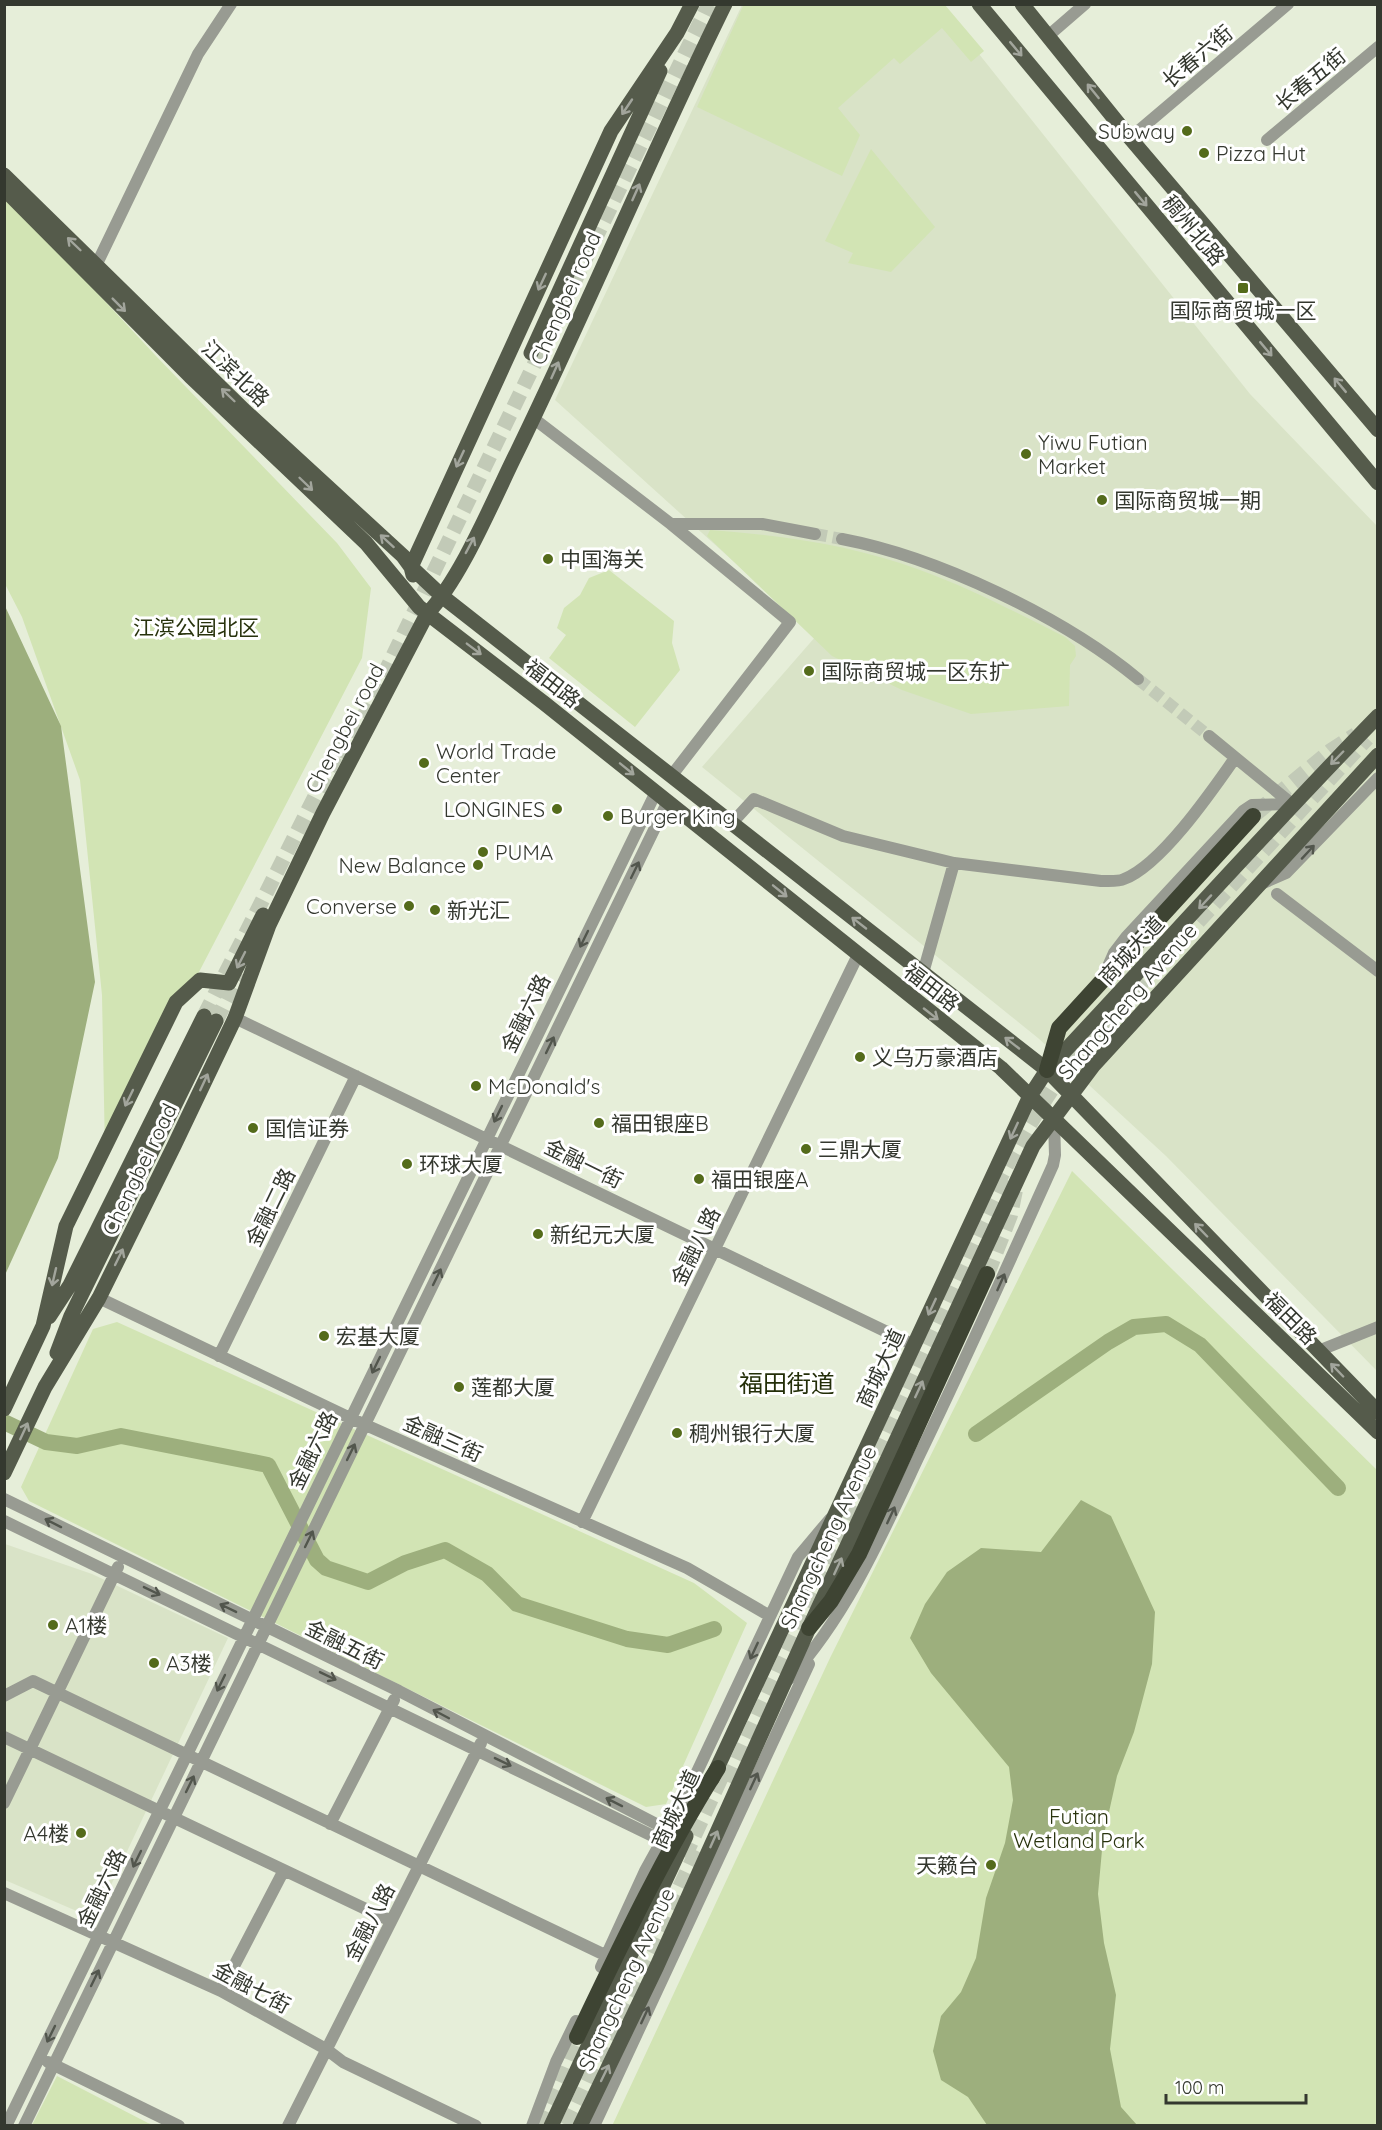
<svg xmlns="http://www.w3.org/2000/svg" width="1382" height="2130" font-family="Quicksand,'Noto Sans SC',sans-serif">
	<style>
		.built { fill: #d9e3c7 }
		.green { fill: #d2e4b4 }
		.water { fill: #9daf7d }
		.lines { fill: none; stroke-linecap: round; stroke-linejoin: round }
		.river { stroke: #9daf7d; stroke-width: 16 }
		.minor-tunnel { stroke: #c2cab7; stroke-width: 12; stroke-dasharray: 12 6; stroke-linecap: butt }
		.major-tunnel { stroke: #c2cab7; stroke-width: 15; stroke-dasharray: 15 8; stroke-linecap: butt }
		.highway-tunnel { stroke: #c2cab7; stroke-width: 16; stroke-dasharray: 16 8; stroke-linecap: butt }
		.minor { stroke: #989b92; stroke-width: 12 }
		.major { stroke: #555b4b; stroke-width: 15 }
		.highway { stroke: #3e4433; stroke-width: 16 }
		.oneway { stroke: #a2a59c }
		.oneway2 { stroke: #52564d }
		.poi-dot { fill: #546b1b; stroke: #fff; stroke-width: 2 }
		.labels { text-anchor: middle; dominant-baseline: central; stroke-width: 6; stroke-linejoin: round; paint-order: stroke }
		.street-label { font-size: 21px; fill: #34382f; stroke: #fff }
		.poi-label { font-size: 21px; fill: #34382f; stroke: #fff; text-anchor: start }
		.park-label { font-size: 21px; fill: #28330d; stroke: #fff }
		.quarter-label { font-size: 24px; fill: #232e08; stroke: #fff }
	</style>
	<rect width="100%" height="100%" fill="#e6eed9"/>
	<path class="built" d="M 742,5 L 940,5 L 1250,394 L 1377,526 L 1377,1371 L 1166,1156 L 1038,1038 L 702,767 L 816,636 L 555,400 Z
		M 5,1544 L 92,1574 L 228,1638 L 95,1919 L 5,1880 Z"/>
	<path class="green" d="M 744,4 L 945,5 L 984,51 L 971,62 L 942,28 L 900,64 L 894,58 L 838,108 L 860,135 L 842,176 L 697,107 Z
		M 871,149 L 935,227 L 891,272 L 848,263 L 853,253 L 825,241 Z
		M 4,193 L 156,356 L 337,543 L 371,588 L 362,658 L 105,1153 L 102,995 L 80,780 L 22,617 L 5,584 Z
		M 710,530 C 781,535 853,545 920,570 C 970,588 1017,613 1065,637 L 1075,646 L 1076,656 L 1070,665 L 1069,706 L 971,714 L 902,690 L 832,656 L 707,536 Z
		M 609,570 L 674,621 L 672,643 L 680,670 L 635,727 L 549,658 L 566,635 L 557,628 L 564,608 L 580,595 L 589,578 Z
		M 1072,1171 L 1377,1470 L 1377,2125 L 612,2126 L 830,1658 Z
		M 117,1322 L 694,1583 L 747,1623 L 666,1804 L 646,1807 L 29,1501 L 21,1487 L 93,1329 Z
		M 57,2076 L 148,2123 L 154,2125 L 32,2125 Z"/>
	<path class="water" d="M 4,604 L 61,726 L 95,982 L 58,1158 L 5,1275 Z
		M 1081,1500 L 1111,1516 L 1155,1612 L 1152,1664 L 1134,1732 L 1117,1776 L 1103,1839 L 1098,1894 L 1104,1943 L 1116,1995 L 1110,2049 L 1121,2107 L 1137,2125 L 987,2125 L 968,2097 L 941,2080 L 933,2051 L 941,2016 L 961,1992 L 976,1958 L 986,1898 L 1005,1843 L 1013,1800 L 1009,1767 L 931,1673 L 910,1638 L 925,1604 L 947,1572 L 981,1548 L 1041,1552 Z"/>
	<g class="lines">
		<path class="river" d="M 4,1422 L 46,1442 L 77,1446 L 121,1436 L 268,1465 L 317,1560 L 326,1568 L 368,1582 L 405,1563 L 445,1550 L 487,1574 L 517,1604 L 627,1639 L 668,1645 L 714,1629
			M 976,1434 L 1108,1342 L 1134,1327 L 1166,1324 L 1200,1345 L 1338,1488"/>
		<path class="minor-tunnel" d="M 815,534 L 842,539
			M 1138,679 L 1209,736"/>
		<path class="major-tunnel" d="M 343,759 L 709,4
			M 204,1016 L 342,743
			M 216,1021 L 240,973"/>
		<path class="highway-tunnel" d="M 1256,813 L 1331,751 L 1356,735
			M 995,1187 C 1022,1134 1052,1083 1091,1037 L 1367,738
			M 987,1274 L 1010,1215 L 1015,1190
			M 728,1782 L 1007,1180
			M 684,1857 L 726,1766
			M 540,2126 L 577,2037
			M 568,2126 L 699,1847"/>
		<path class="minor" d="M 1048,36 L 1085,4
			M 1130,138 L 1288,4
			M 1267,140 L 1378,47
			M 93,272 L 198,54 L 231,4
			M 533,418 L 671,524 L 790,622 L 672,775
			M 671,524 L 762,524 L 815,534
			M 842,539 C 937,557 1063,617 1138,679
			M 1209,736 L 1292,804
			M 732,823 L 754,799 L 843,836 L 954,863 L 1101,881 C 1108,881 1118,882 1124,879 C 1161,865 1212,791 1235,758
			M 1261,884 L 1286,873 L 1378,778
			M 1277,894 L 1378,971
			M 1106,971 L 1114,953 L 1127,936 L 1243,811 L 1252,805 L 1292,804
			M 923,973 L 954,863
			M 235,1018 L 914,1345
			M 99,1298 L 350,1418 L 687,1568 L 770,1616
			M 1318,1351 L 1378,1327
			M 219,1356 L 356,1076
			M 4,1499 L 399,1691 L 666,1829
			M 4,1521 L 661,1840
			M 582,1522 L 858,955
			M 788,1680 C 847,1615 881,1537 918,1458 C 965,1361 1009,1263 1053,1165 L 1055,1155 L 1054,1120
			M 4,1696 L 33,1681 L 607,1956
			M 4,1737 L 391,1921
			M 4,1803 L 118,1567
			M 330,1824 L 394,1700
			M 4,1893 L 221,1991 L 326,2049 L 343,2062 L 476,2126
			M 601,1967 L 645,1871 L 681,1806 L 798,1557 L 830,1519
			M 221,1991 L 284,1870
			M 48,2062 L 179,2126
			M 6,2126 L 656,792
			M 24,2126 L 668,801
			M 288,2126 L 481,1743
			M 532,2126 L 556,2062 L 576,2021
			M 594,2126 L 809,1664"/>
		<path class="major" d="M 979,4 L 1378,483
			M 1022,4 L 1130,138 L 1378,430
			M 4,175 L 245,411 L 403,556 L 411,567 L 443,597 L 1047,1070 L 1378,1412
			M 4,189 L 190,376 L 366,543 L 419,607 L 544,703 L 1001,1068 L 1378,1432
			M 531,353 L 660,71
			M 413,575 L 411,567 L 611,131 L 677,33 L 692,4
			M 49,1317 L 70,1285 L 204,1016
			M 57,1353 L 71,1316 L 216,1021
			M 4,1409 L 43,1326 L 66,1226 L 176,1002 L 200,980 L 229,983 L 263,915
			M 4,1473 L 45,1387 L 99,1298 L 174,1146 L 235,1018 L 269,925 L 323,813 L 427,614 C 462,577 493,500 517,452 C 589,304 652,152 725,4
			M 712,1779 L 1030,1096 L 1047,1070 C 1157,953 1265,832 1378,716
			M 551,2126 L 686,1836
			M 580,2126 L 657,1966 L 809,1628 L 1033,1146 L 1093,1066 L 1378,755"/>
		<path class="highway" d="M 1047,1070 L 1059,1028 L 1253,816
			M 809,1628 L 831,1601 L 859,1554 L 987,1274
			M 577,2037 C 621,1945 664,1854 718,1768"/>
	</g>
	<defs><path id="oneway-shaft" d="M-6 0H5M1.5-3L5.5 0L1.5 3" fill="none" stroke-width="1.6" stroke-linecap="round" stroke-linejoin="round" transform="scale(1.5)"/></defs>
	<g class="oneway">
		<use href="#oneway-shaft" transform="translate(1016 49) rotate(50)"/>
		<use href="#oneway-shaft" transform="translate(1093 91) rotate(-129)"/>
		<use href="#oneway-shaft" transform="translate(627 107) rotate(124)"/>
		<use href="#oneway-shaft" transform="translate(636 192) rotate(-66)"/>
		<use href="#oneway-shaft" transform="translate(1141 199) rotate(50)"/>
		<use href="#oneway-shaft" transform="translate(74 244) rotate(-136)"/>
		<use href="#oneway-shaft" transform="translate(542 282) rotate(115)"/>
		<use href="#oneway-shaft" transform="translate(119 305) rotate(45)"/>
		<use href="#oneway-shaft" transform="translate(1266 349) rotate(50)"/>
		<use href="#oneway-shaft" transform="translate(555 370) rotate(-66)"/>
		<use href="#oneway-shaft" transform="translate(1340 385) rotate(-130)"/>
		<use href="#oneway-shaft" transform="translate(228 395) rotate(-136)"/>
		<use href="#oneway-shaft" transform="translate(460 459) rotate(115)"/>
		<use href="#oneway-shaft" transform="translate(306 484) rotate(44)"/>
		<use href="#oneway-shaft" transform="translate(387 541) rotate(-138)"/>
		<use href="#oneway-shaft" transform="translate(470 545) rotate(-62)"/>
		<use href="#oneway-shaft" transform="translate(474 649) rotate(37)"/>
		<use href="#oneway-shaft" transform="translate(1337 758) rotate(134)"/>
		<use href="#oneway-shaft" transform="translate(627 769) rotate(39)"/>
		<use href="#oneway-shaft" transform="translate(780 891) rotate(39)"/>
		<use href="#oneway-shaft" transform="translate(1205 902) rotate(133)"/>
		<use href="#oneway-shaft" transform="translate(859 923) rotate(-142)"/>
		<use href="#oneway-shaft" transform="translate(241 960) rotate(117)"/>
		<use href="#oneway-shaft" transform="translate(931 1014) rotate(38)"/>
		<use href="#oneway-shaft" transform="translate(1012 1043) rotate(-142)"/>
		<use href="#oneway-shaft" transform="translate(204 1082) rotate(-65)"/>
		<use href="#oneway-shaft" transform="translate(129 1098) rotate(116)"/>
		<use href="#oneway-shaft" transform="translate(1014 1131) rotate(115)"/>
		<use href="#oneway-shaft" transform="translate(1201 1230) rotate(-134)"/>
		<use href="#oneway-shaft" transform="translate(119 1257) rotate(-64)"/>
		<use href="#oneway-shaft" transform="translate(54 1277) rotate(103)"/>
		<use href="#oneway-shaft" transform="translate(932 1307) rotate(115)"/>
		<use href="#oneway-shaft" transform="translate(1337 1370) rotate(-134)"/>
		<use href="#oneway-shaft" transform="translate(919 1389) rotate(-65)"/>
		<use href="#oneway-shaft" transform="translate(24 1431) rotate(-65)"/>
		<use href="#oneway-shaft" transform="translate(838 1566) rotate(-65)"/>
		<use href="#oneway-shaft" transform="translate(714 1839) rotate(-66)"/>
		<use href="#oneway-shaft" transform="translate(605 2073) rotate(-64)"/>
	</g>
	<g class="oneway2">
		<use href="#oneway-shaft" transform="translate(1308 852) rotate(-47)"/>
		<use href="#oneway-shaft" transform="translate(635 870) rotate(-64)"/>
		<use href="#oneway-shaft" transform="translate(584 939) rotate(116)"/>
		<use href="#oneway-shaft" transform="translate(550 1045) rotate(-64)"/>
		<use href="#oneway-shaft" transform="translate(498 1114) rotate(116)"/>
		<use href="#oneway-shaft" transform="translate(437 1277) rotate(-64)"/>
		<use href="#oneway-shaft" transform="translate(1001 1282) rotate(-66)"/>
		<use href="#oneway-shaft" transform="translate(376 1365) rotate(116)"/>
		<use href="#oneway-shaft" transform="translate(351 1452) rotate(-64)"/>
		<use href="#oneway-shaft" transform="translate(891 1515) rotate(-65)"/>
		<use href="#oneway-shaft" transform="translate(53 1523) rotate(-153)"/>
		<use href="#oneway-shaft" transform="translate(309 1539) rotate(-64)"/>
		<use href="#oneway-shaft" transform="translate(152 1591) rotate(26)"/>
		<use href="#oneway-shaft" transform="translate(228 1608) rotate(-154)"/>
		<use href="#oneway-shaft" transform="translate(754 1651) rotate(115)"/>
		<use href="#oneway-shaft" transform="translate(328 1676) rotate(26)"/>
		<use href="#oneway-shaft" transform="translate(221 1683) rotate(116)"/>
		<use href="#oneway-shaft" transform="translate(441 1714) rotate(-152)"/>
		<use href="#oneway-shaft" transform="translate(503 1762) rotate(26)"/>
		<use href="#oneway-shaft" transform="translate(754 1781) rotate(-65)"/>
		<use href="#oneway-shaft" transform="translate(190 1784) rotate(-64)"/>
		<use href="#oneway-shaft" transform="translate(614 1802) rotate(-153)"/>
		<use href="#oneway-shaft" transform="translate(137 1859) rotate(116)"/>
		<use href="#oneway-shaft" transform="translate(95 1978) rotate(-64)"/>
		<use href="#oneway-shaft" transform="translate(645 2015) rotate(-65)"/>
		<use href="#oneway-shaft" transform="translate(51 2034) rotate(116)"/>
	</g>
	<g class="poi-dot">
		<circle cx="1187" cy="131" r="6"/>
		<circle cx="1204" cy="153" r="6"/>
		<rect x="1237" y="282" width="12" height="12" rx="3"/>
		<circle cx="1026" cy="454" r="6"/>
		<circle cx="1102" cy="500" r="6"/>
		<circle cx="548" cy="559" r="6"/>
		<circle cx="809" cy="671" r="6"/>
		<circle cx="424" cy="763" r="6"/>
		<circle cx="557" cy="809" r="6"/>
		<circle cx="608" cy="816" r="6"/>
		<circle cx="483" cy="852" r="6"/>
		<circle cx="478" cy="865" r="6"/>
		<circle cx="409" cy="906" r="6"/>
		<circle cx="435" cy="910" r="6"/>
		<circle cx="860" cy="1057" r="6"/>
		<circle cx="476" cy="1086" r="6"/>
		<circle cx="599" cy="1123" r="6"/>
		<circle cx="253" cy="1128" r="6"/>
		<circle cx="806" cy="1149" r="6"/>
		<circle cx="407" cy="1164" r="6"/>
		<circle cx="699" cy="1179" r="6"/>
		<circle cx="538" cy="1234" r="6"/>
		<circle cx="324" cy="1336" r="6"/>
		<circle cx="459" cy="1387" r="6"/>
		<circle cx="677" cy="1433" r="6"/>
		<circle cx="53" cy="1625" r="6"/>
		<circle cx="154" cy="1663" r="6"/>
		<circle cx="81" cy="1833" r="6"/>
		<circle cx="991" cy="1865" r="6"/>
	</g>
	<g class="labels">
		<g class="street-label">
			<text transform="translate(1197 56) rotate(-40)">长春六街</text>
			<text transform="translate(1310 79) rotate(-40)">长春五街</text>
			<text transform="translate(1194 230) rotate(50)">稠州北路</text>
			<text transform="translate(565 298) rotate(-66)">Chengbei road</text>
			<text transform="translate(236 373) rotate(44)">江滨北路</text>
			<text transform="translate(553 683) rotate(38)">福田路</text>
			<text transform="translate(344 728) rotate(-62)">Chengbei road</text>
			<text transform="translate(1131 950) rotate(-47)">商城大道</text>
			<text transform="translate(932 987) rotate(38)">福田路</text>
			<text transform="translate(1127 1001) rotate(-49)">Shangcheng Avenue</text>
			<text transform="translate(525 1013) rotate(-64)">金融六路</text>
			<text transform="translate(584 1163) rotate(26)">金融一街</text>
			<text transform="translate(139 1169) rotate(-64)">Chengbei road</text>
			<text transform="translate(270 1207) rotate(-64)">金融二路</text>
			<text transform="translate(695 1246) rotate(-64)">金融八路</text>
			<text transform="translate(1291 1318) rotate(45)">福田路</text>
			<text transform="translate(880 1368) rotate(-65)">商城大道</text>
			<text transform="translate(443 1438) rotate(24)">金融三街</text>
			<text transform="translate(312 1450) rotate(-64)">金融六路</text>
			<text transform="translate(828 1537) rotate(-65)">Shangcheng Avenue</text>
			<text transform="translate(345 1644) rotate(26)">金融五街</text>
			<text transform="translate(675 1809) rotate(-65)">商城大道</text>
			<text transform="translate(101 1888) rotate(-64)">金融六路</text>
			<text transform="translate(369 1922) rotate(-63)">金融八路</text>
			<text transform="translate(626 1979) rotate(-65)">Shangcheng Avenue</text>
			<text transform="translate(252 1987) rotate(28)">金融七街</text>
		</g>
		<g class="poi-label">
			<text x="1175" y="131" text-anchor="end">Subway</text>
			<text x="1216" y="153">Pizza Hut</text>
			<text x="1243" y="310" text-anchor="middle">国际商贸城一区</text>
			<text x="1038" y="442">Yiwu Futian<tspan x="1038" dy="24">Market</tspan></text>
			<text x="1114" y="500">国际商贸城一期</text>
			<text x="560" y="559">中国海关</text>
			<text x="821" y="671">国际商贸城一区东扩</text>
			<text x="436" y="751">World Trade<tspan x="436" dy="24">Center</tspan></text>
			<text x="545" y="809" text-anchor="end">LONGINES</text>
			<text x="620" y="816">Burger King</text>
			<text x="495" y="852">PUMA</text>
			<text x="466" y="865" text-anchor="end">New Balance</text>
			<text x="397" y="906" text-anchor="end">Converse</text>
			<text x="447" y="910">新光汇</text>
			<text x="872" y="1057">义乌万豪酒店</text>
			<text x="488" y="1086">McDonald's</text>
			<text x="611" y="1123">福田银座B</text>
			<text x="265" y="1128">国信证券</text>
			<text x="818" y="1149">三鼎大厦</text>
			<text x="419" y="1164">环球大厦</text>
			<text x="711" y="1179">福田银座A</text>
			<text x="550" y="1234">新纪元大厦</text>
			<text x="336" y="1336">宏基大厦</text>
			<text x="471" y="1387">莲都大厦</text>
			<text x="689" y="1433">稠州银行大厦</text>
			<text x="65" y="1625">A1楼</text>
			<text x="166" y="1663">A3楼</text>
			<text x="69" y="1833" text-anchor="end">A4楼</text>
			<text x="979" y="1865" text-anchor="end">天籁台</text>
		</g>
		<g class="park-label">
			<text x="196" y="627">江滨公园北区</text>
			<text x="1079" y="1816">Futian<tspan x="1079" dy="24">Wetland Park</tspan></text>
		</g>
		<g class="quarter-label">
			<text x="787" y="1383">福田街道</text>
		</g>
	</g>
	<rect width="1382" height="2130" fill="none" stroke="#34382f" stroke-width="12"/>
	<path d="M1166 2094v9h140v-9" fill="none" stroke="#34382f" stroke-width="3"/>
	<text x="1175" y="2094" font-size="18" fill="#34382f" stroke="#ffffff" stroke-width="4.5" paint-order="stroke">100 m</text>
</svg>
